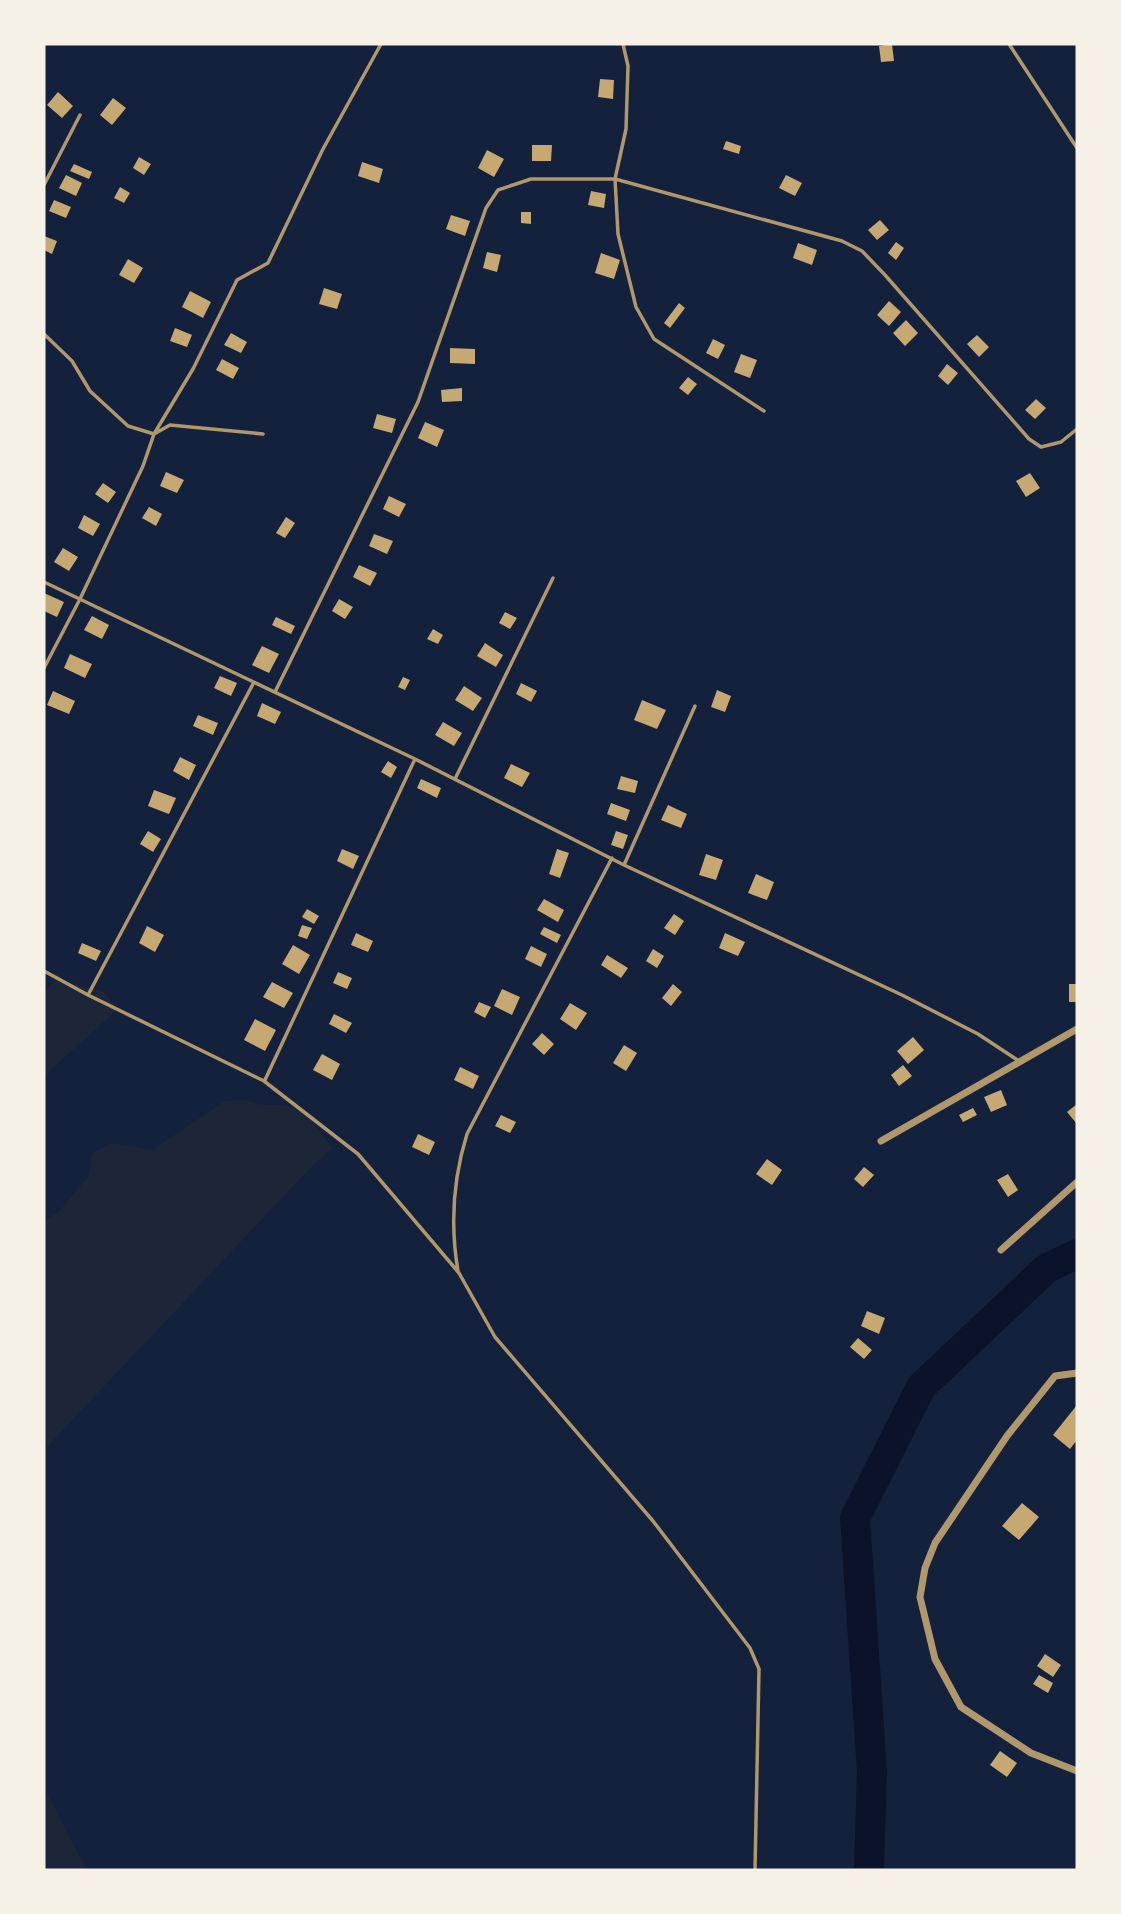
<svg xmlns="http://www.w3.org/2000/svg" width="1121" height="1914" font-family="Georgia,serif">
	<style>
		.green { fill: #1d2539 }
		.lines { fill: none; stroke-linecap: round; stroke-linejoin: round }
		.river { stroke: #0b132b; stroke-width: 30 }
		.building { fill: #c6a872 }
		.service { stroke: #b1986c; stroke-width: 3.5 }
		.minor { stroke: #b1986c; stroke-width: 7 }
	</style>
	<rect width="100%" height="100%" fill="#14213d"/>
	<path class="green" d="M 56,978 L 104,992 L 118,1009 L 44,1076 L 44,993 Z
		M 244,1100 C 263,1107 265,1104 283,1105 C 306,1107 319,1132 333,1148 L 315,1163 L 44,1450 L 44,1221 L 59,1211 L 88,1177 L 92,1154 L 110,1143 L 152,1150 L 225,1101 Z
		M 44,1787 L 86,1869 L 87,1870 L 44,1870 Z"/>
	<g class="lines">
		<path class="river" d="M 869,1870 L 872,1772 L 855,1518 L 921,1387 L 1047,1268 L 1077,1254"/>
	</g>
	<path class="building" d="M 892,44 L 894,61 L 881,62 L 879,46 Z
		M 600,79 L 614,80 L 613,99 L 598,97 Z
		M 58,92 L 73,106 L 62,118 L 47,105 Z
		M 113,98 L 126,108 L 112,125 L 100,115 Z
		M 726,141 L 741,146 L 739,154 L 723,149 Z
		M 532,145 L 552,145 L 551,161 L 532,161 Z
		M 487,150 L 504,159 L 494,177 L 478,168 Z
		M 139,157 L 151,164 L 144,175 L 133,168 Z
		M 362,162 L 383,169 L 379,183 L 358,176 Z
		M 74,164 L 92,172 L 89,179 L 70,171 Z
		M 66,175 L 82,183 L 76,196 L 59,188 Z
		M 786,175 L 802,183 L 795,196 L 779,188 Z
		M 120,187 L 130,193 L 124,203 L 114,198 Z
		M 591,191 L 606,194 L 604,208 L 588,205 Z
		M 54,200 L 71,207 L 66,218 L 49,211 Z
		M 521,212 L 531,212 L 531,224 L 521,223 Z
		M 451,215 L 470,221 L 465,236 L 446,229 Z
		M 880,220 L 889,230 L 877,240 L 868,230 Z
		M 44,236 L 57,241 L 52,254 L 44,250 Z
		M 896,242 L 904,248 L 896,260 L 888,253 Z
		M 798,243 L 817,250 L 812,265 L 793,258 Z
		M 487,252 L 501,255 L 497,272 L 483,268 Z
		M 601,253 L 620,260 L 614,279 L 595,273 Z
		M 128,259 L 143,268 L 134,283 L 119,275 Z
		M 324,288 L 342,294 L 337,309 L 319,304 Z
		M 190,291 L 211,302 L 203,318 L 182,307 Z
		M 889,301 L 901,312 L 889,326 L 877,315 Z
		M 679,303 L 685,308 L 670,328 L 664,323 Z
		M 906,320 L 918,333 L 905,346 L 893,333 Z
		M 175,328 L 192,335 L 187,347 L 170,341 Z
		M 231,333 L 247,342 L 241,353 L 224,345 Z
		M 977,335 L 989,347 L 979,357 L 967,344 Z
		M 713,339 L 725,345 L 718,359 L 706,353 Z
		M 450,348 L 475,349 L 475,364 L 450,363 Z
		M 741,354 L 757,360 L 750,378 L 734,372 Z
		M 222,359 L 239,368 L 233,379 L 216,370 Z
		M 947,364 L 958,373 L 948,385 L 938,376 Z
		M 688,377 L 697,384 L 688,395 L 679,388 Z
		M 462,388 L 462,401 L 442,402 L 441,390 Z
		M 1036,399 L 1046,408 L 1035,419 L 1025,410 Z
		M 377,414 L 396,419 L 392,433 L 373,428 Z
		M 425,422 L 444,430 L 437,447 L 418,438 Z
		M 166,472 L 184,480 L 177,493 L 160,486 Z
		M 1030,473 L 1040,488 L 1026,497 L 1016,481 Z
		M 103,483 L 116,492 L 108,503 L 95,494 Z
		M 389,496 L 406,504 L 399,517 L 383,509 Z
		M 149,507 L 162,514 L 156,526 L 142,518 Z
		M 84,515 L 100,524 L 93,536 L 78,528 Z
		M 286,517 L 295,523 L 285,538 L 276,533 Z
		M 374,534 L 393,541 L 387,554 L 369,546 Z
		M 63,548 L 78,557 L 69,571 L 54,562 Z
		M 359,565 L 377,573 L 370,586 L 353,577 Z
		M 44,593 L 64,602 L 57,617 L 44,611 Z
		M 339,599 L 353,607 L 345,619 L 332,611 Z
		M 505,612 L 517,618 L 510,629 L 499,623 Z
		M 92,616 L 109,625 L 102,639 L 84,630 Z
		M 276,617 L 295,626 L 291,634 L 272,625 Z
		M 433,629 L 443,635 L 438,644 L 427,639 Z
		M 485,643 L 503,655 L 496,667 L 477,656 Z
		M 262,646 L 279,654 L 269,673 L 252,665 Z
		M 70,654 L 92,664 L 85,678 L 64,668 Z
		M 220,676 L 237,683 L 231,696 L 214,688 Z
		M 403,677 L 410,680 L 405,690 L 398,687 Z
		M 521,683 L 537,691 L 531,702 L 516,694 Z
		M 464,686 L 482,698 L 473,711 L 455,700 Z
		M 717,690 L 731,696 L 725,712 L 711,707 Z
		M 53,691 L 75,701 L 69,714 L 47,705 Z
		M 642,700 L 666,710 L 657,729 L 634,720 Z
		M 262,703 L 281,712 L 275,724 L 257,716 Z
		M 198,715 L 218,723 L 213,735 L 193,726 Z
		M 443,722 L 462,733 L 454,746 L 435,735 Z
		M 180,757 L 196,765 L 189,780 L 173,771 Z
		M 388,761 L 397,767 L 391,778 L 381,772 Z
		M 511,764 L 530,773 L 522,787 L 504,778 Z
		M 621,776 L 638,781 L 635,793 L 617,789 Z
		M 421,779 L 441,788 L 437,798 L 417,788 Z
		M 154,790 L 176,798 L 169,814 L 148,806 Z
		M 611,803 L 630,810 L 626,821 L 607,814 Z
		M 668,805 L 687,814 L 681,828 L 661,820 Z
		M 148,831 L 161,839 L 153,852 L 140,844 Z
		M 616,831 L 628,835 L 623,849 L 611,845 Z
		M 342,849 L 359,856 L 353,869 L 337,861 Z
		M 557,849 L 569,853 L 560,878 L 549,874 Z
		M 706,854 L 723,860 L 716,880 L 699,875 Z
		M 756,874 L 774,882 L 767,900 L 748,893 Z
		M 544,899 L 564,910 L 558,922 L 537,910 Z
		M 307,909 L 319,916 L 314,924 L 302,917 Z
		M 674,914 L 684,921 L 675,935 L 664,928 Z
		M 302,925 L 312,928 L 307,939 L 298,936 Z
		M 147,926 L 164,935 L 155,952 L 139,943 Z
		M 544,927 L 561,935 L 557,943 L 540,934 Z
		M 356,933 L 373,941 L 368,952 L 351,945 Z
		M 725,933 L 745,942 L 738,956 L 719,948 Z
		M 82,943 L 101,951 L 96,961 L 78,953 Z
		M 293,945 L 310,955 L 299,974 L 282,964 Z
		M 531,946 L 547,954 L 541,967 L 525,959 Z
		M 653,949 L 664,956 L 657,968 L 646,961 Z
		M 607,955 L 628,968 L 621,978 L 601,965 Z
		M 338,972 L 352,978 L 347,989 L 333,983 Z
		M 272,982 L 293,993 L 284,1008 L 263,997 Z
		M 673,984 L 682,992 L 671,1006 L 662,998 Z
		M 1069,984 L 1077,984 L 1077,1002 L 1069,1002 Z
		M 502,989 L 520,997 L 512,1015 L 494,1006 Z
		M 479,1002 L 491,1007 L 485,1018 L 474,1012 Z
		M 570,1003 L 587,1013 L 576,1030 L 560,1019 Z
		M 334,1014 L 352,1023 L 346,1033 L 329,1024 Z
		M 255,1019 L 276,1030 L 265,1051 L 244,1040 Z
		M 542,1033 L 554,1044 L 544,1055 L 532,1044 Z
		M 913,1037 L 924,1050 L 908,1064 L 897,1051 Z
		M 624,1045 L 637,1053 L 626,1071 L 613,1063 Z
		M 322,1054 L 340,1064 L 332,1080 L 313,1070 Z
		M 903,1065 L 912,1076 L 899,1086 L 891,1075 Z
		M 460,1067 L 479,1076 L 473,1089 L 454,1080 Z
		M 1001,1090 L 1007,1105 L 991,1112 L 984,1097 Z
		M 1077,1104 L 1077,1124 L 1067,1112 Z
		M 973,1108 L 977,1115 L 963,1122 L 959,1115 Z
		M 501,1115 L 516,1122 L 510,1133 L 495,1126 Z
		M 418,1134 L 435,1142 L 429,1155 L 412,1147 Z
		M 767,1159 L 782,1170 L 772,1185 L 756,1174 Z
		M 864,1167 L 874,1175 L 863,1187 L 854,1179 Z
		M 1008,1174 L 1018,1190 L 1008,1197 L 997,1180 Z
		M 867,1311 L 885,1318 L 879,1334 L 861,1326 Z
		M 858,1338 L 872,1350 L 864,1359 L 850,1347 Z
		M 1077,1405 L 1077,1440 L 1070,1449 L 1053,1435 Z
		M 1022,1503 L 1039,1517 L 1019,1540 L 1002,1526 Z
		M 1045,1654 L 1061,1665 L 1053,1677 L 1037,1666 Z
		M 1039,1675 L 1053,1683 L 1048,1693 L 1033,1684 Z
		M 1000,1751 L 1017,1763 L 1007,1777 L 990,1765 Z"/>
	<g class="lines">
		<path class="service" d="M 623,44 L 628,66 L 626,129 L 615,179 L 618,234 L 636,307 L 654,339 L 764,411
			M 1009,44 L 1077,148
			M 44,185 L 80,115
			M 44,334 L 72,361 L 90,391 L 128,426 L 154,434 L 170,425 L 263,434
			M 44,582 L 415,759 L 624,865 L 902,995 L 978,1034 L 1019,1061
			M 44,668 L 80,599 L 143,466 L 154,434 L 193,369 L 237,280 L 268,263 L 323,149 L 381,44
			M 275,692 L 418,402 L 486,208 L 498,190 L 531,179 L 615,179 L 842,241 L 862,251 L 885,275 L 1029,439 L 1041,447 L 1061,442 L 1077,429
			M 455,779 L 553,578
			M 624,865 L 695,706
			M 44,971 L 88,995 L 264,1081 L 358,1154 L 459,1273 L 495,1337 L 653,1521 L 750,1648 L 759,1669 L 755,1870
			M 88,995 L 253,684
			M 265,1080 L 415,759
			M 458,1271 C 450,1224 453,1179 467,1134 L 612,858"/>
		<path class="minor" d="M 881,1141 L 1077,1029
			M 1001,1250 L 1077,1182
			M 1077,1373 L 1055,1376 L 1007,1436 L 935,1543 L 925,1568 L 920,1597 L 935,1659 L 961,1707 L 1031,1753 L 1077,1771"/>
	</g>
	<rect width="1121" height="1914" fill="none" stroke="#f6f1e7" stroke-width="91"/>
</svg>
